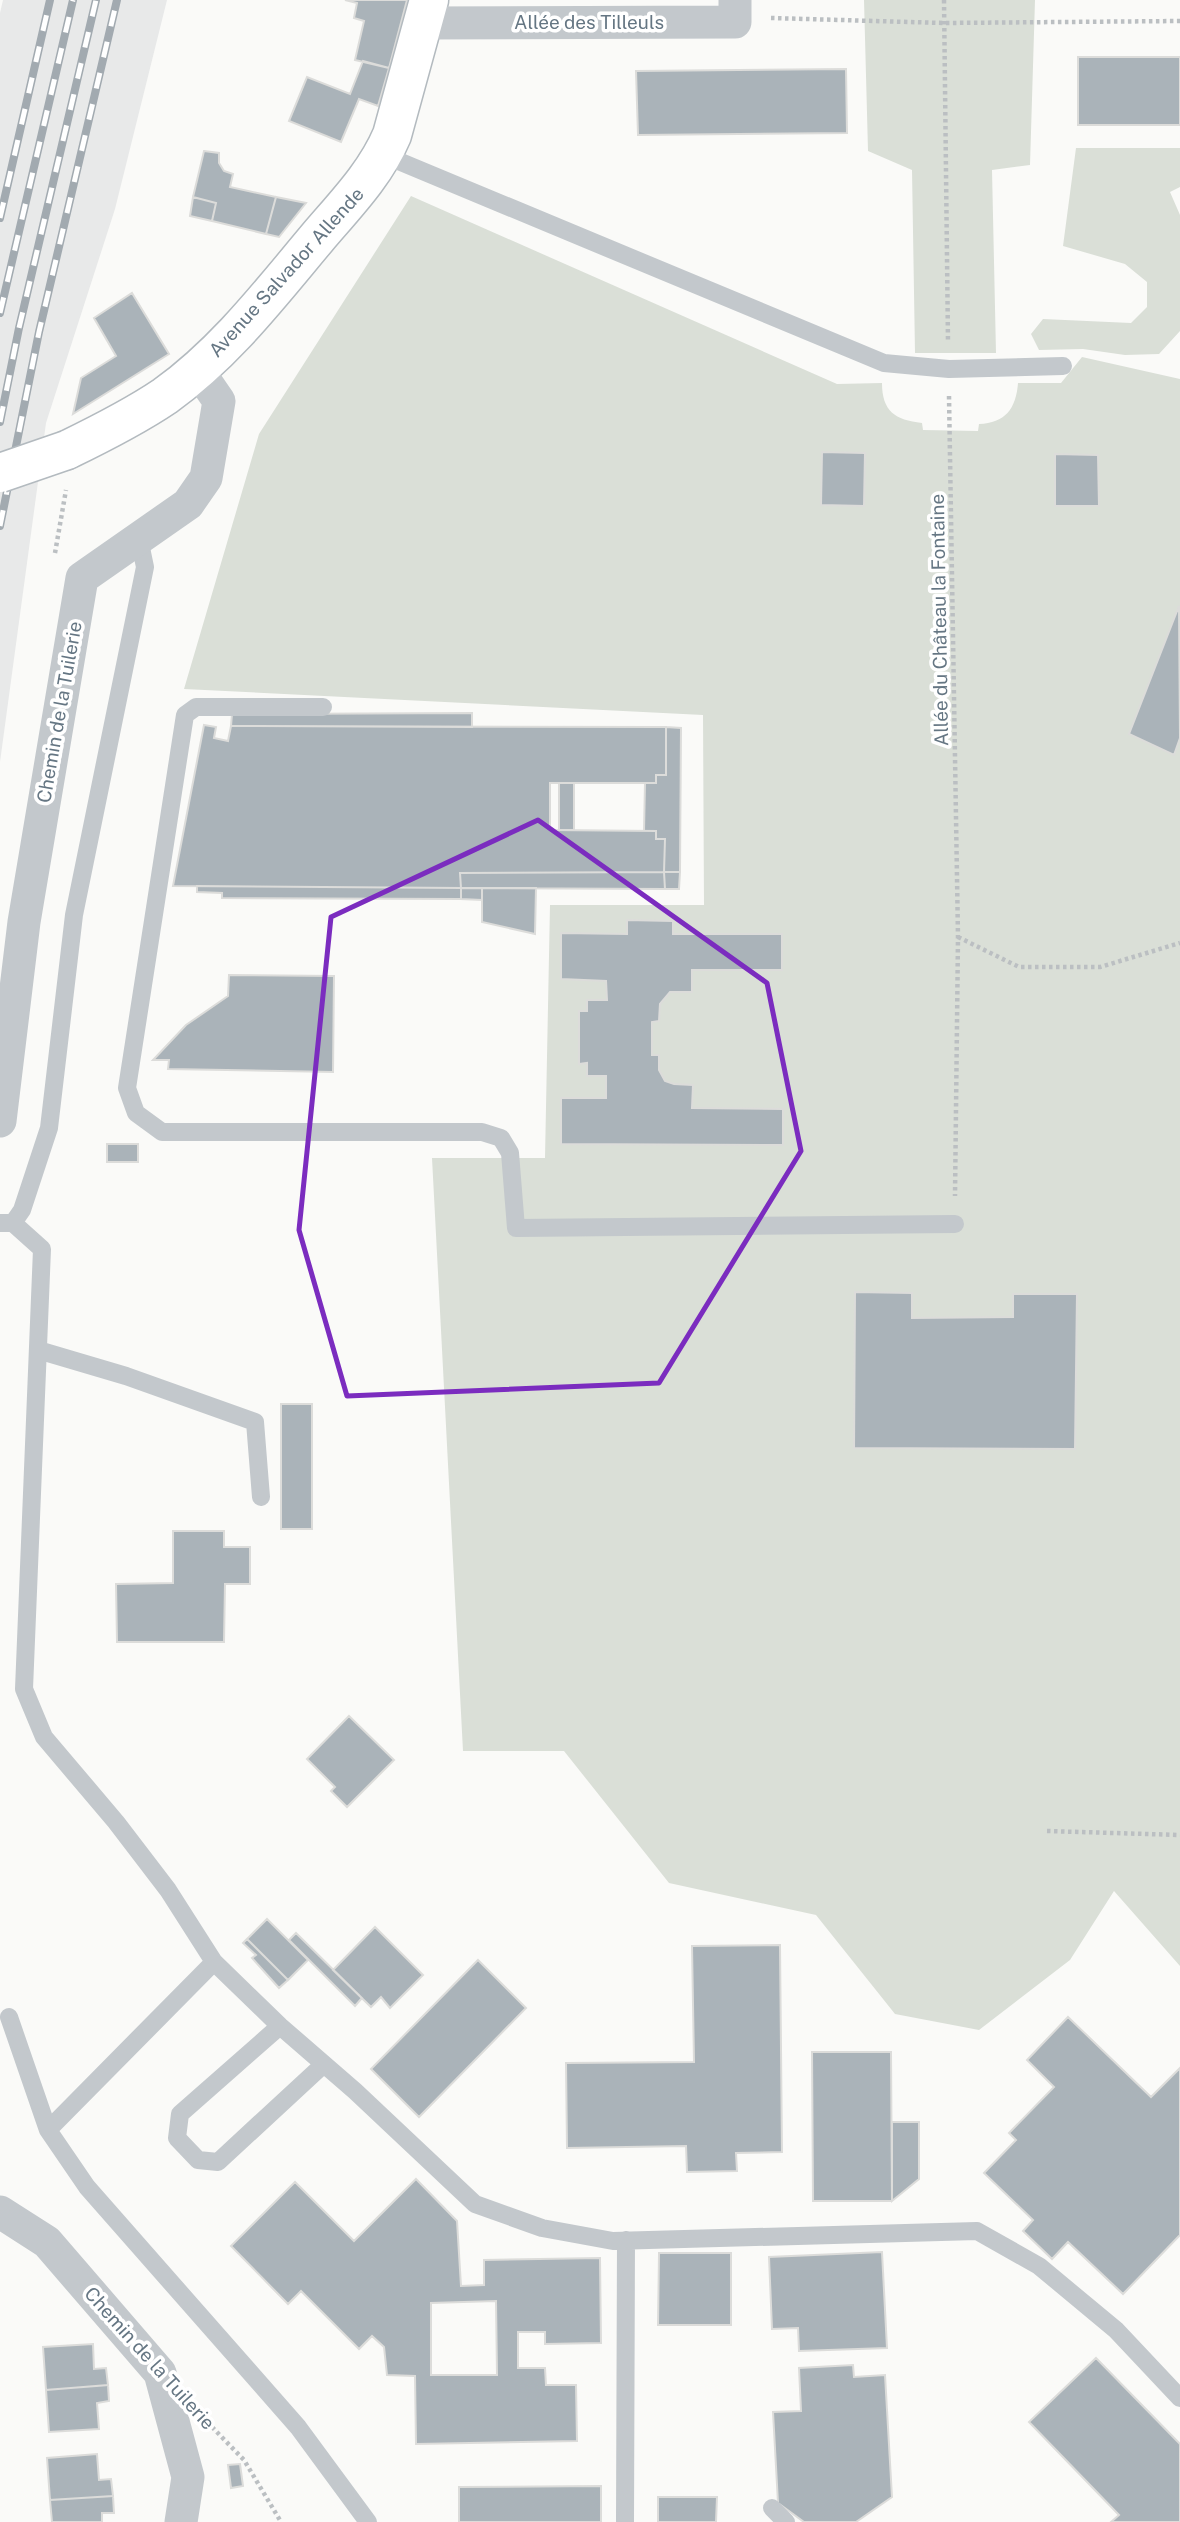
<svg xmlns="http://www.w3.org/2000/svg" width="1180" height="2522" font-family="'Public Sans',sans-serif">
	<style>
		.built { fill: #e8e9e9 }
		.green { fill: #dadfd7 }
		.building { fill: #aab3b9; stroke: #dcdcda; stroke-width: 2; fill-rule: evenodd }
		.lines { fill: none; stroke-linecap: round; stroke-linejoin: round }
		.secondary-casing { stroke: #b3babf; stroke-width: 41 }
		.path { stroke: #bbbfc2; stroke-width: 4.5; stroke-dasharray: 3.5 3.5; stroke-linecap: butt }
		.lane { stroke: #c3c8cc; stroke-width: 18 }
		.street { stroke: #c3c8cc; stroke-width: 33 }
		.secondary { stroke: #fff; stroke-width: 38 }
		.rail-casing { stroke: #a2aab0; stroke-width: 8 }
		.rail { stroke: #fff; stroke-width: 5; stroke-dasharray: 16; stroke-linecap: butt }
		.secondary-bridge-casing { stroke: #b3babf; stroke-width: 41; stroke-linecap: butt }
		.secondary-bridge { stroke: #fff; stroke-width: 38 }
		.marked { fill: none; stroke: #7b2cbf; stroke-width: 5; stroke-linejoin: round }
		.labels { text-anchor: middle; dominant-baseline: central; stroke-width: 7; stroke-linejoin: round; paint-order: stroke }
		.street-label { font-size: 19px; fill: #657683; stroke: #fff }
	</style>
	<rect width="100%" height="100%" fill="#fafaf8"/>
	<path class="built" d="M 3,0 L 167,0 L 115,209 L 46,423 L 0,762 L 0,13 Z"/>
	<path class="green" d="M 864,0 L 1035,0 L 1030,165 L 992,170 L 996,353 L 915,353 L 912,170 L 868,151 Z
		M 1076,148 L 1180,148 L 1180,187 L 1170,192 L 1180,215 L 1180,331 L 1159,354 L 1125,355 L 1083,349 L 1039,350 L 1031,334 L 1043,319 L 1131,323 L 1147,307 L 1147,282 L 1125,264 L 1063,246 Z
		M 411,196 L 837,384 L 882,383 C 882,411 895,420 922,423 L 923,430 L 978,431 L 979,424 C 1005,423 1016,409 1018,383 L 1061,383 L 1082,357 L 1180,379 L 1180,1966 L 1114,1891 L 1070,1960 L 979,2030 L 895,2014 L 816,1915 L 669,1883 L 564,1751 L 463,1751 L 432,1158 L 545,1158 L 550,905 L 704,905 L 703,715 L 184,689 L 259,434 Z"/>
	<path class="building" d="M 345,0 L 407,0 L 389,68 L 355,60 L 364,21 L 354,18 L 357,3 Z
		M 1078,57 L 1180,57 L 1180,125 L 1078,125 Z
		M 363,61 L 389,68 L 378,106 L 359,99 L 341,142 L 289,121 L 307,77 L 350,94 Z
		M 846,69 L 847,133 L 638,135 L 636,71 Z
		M 204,151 L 219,153 L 219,163 L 224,171 L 233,174 L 230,187 L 276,197 L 266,234 L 212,221 L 216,203 L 193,197 Z
		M 193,197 L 216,203 L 212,221 L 190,216 Z
		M 276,197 L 306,203 L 279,237 L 266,234 Z
		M 132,293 L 169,354 L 73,414 L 81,378 L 116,356 L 94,318 Z
		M 822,452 L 865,453 L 864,506 L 821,505 Z
		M 1055,454 L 1098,455 L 1099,506 L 1055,506 Z
		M 1179,606 L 1180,738 L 1174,755 L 1129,734 Z
		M 472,713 L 472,727 L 231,726 L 232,714 Z
		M 204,725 L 216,727 L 214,738 L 228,741 L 231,726 L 666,727 L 666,775 L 656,775 L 656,783 L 550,783 L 550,830 L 656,831 L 656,839 L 665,839 L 664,872 L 460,873 L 461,888 L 173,886 Z
		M 666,727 L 681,728 L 680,872 L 664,872 L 665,839 L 656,839 L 656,831 L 644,831 L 645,783 L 656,783 L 656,775 L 666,775 Z
		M 559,783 L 574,783 L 574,830 L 559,830 Z
		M 664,872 L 680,872 L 679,889 L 665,889 Z
		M 664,872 L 665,889 L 461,888 L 460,873 Z
		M 197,886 L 461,888 L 461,899 L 222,898 L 222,893 L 197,892 Z
		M 461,888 L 482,888 L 482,900 L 461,899 Z
		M 482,888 L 536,888 L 535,934 L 482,922 Z
		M 627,920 L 673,921 L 673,934 L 782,934 L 782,970 L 692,970 L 692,992 L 670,992 L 660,1004 L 659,1021 L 652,1022 L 652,1055 L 659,1055 L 659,1070 L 665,1081 L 674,1084 L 693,1085 L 692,1108 L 783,1109 L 783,1145 L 561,1144 L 561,1098 L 606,1098 L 606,1076 L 587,1076 L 587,1063 L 579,1064 L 579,1011 L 587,1011 L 587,1000 L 607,1000 L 606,981 L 561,979 L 561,933 L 627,934 Z
		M 229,975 L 334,976 L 333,1072 L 168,1069 L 169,1060 L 153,1060 L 186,1025 L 228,996 Z
		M 107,1144 L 138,1144 L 138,1162 L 107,1162 Z
		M 855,1292 L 912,1293 L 912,1318 L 1013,1317 L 1013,1294 L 1077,1294 L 1075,1449 L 854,1448 Z
		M 281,1404 L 312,1404 L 312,1529 L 281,1529 Z
		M 173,1531 L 224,1531 L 224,1547 L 250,1547 L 250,1584 L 225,1584 L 224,1642 L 117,1642 L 116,1584 L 173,1583 Z
		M 349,1716 L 394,1760 L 347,1807 L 331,1791 L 335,1787 L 307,1759 Z
		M 267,1919 L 308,1960 L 288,1980 L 247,1939 Z
		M 375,1927 L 423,1975 L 390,2008 L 381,1997 L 371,2007 L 333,1970 Z
		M 296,1933 L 362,1998 L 355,2006 L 289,1940 Z
		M 247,1939 L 288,1980 L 279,1988 L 252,1958 L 256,1955 L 243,1943 Z
		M 780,1945 L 782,2152 L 736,2153 L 737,2171 L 687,2172 L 686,2146 L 567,2148 L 566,2063 L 694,2062 L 692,1946 Z
		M 478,1960 L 526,2008 L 419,2117 L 371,2069 Z
		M 1068,2017 L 1151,2097 L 1180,2068 L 1180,2235 L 1123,2294 L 1068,2242 L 1052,2259 L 1023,2231 L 1033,2220 L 984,2173 L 1016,2140 L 1009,2133 L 1054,2087 L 1027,2060 Z
		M 812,2052 L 891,2052 L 892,2201 L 813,2201 Z
		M 892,2122 L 919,2122 L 919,2179 L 892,2201 Z
		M 416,2179 L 457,2221 L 461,2286 L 484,2285 L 484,2260 L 600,2258 L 601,2343 L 545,2344 L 545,2332 L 518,2332 L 518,2368 L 545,2368 L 546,2385 L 576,2385 L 577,2441 L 416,2444 L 415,2376 L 387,2375 L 384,2347 L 372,2336 L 359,2349 L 301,2291 L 288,2304 L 231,2246 L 295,2182 L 354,2241 ZM 496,2301 L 497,2375 L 431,2375 L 431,2303 Z
		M 882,2252 L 887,2348 L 799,2351 L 798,2328 L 772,2329 L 769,2257 Z
		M 659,2253 L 731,2253 L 731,2325 L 658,2325 Z
		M 93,2344 L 94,2369 L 106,2368 L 108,2385 L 46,2390 L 43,2347 Z
		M 1096,2358 L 1180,2444 L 1180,2522 L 1111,2522 L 1119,2515 L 1029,2422 Z
		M 853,2365 L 854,2377 L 885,2375 L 892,2497 L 856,2522 L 804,2522 L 778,2503 L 773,2412 L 801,2411 L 799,2368 Z
		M 108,2385 L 109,2401 L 97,2403 L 99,2429 L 49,2432 L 46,2390 Z
		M 97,2454 L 99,2480 L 111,2479 L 113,2496 L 50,2500 L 47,2458 Z
		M 240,2464 L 243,2486 L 231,2488 L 228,2465 Z
		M 601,2486 L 601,2522 L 459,2522 L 459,2487 Z
		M 113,2496 L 114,2513 L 102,2513 L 102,2522 L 52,2522 L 50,2500 Z
		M 658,2497 L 717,2497 L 716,2522 L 658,2522 Z"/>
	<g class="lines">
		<g class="secondary-casing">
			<path id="secondary" d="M 67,450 C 100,434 134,417 165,396 C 225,353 270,294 317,238 C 345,205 375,175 392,135 L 429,0"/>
		</g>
		<path class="path" d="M 944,0 L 948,342
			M 771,18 L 944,23 L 1180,21
			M 949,396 L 958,937 L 955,1196
			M 55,553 L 66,490
			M 958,937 L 1019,967 L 1100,967 L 1180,943
			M 1047,1831 L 1180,1835
			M 212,2427 L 244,2460 L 281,2522"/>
		<path class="lane" d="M 384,155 L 884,363 L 949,369 L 1063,366
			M 323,707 L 196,707 L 185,715 L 127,1088 L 136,1113 L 162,1132 L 482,1132 L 501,1138 L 510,1153 L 516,1228 L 955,1224
			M 0,1223 L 13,1223 L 22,1210 L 49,1128 L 74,915 L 145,567 L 139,538
			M 13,1223 L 42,1249 L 24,1689 L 44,1737 L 116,1822 L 168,1890 L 214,1962 L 280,2026 L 355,2091 L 475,2204 L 542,2228 L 613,2241 L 977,2231 L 1039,2266 L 1116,2330 L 1180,2398
			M 38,1350 L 126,1376 L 255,1422 L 261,1497
			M 9,2017 L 48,2130 L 87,2187 L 298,2427 L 368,2522
			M 280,2026 L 180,2114 L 177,2138 L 198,2160 L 218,2162 L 324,2064
			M 48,2130 L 214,1962
			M 772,2508 L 786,2522
			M 625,2522 L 626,2240"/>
		<path class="street" d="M 422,23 L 735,22 L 735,0
			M 0,1121 L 24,922 L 82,578 L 188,504 L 206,478 L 219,401 L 197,369
			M 0,2212 L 47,2242 L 160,2373 L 188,2477 L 181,2522"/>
		<use href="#secondary" class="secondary"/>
		<g class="rail-casing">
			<path id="rail" d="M 0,218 L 50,0
				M 0,313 L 73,0
				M 0,422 L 19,328 L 96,0
				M 0,526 L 39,332 L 117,0"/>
		</g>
		<use href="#rail" class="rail"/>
		<g class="secondary-bridge-casing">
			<path id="secondary-bridge" d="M 0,473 L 67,450"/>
		</g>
		<use href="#secondary-bridge" class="secondary-bridge"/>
	</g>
	<path class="marked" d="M 538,820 L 767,983 L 801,1151 L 659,1383 L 347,1396 L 299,1230 L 331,917 Z"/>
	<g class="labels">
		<g class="street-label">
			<text x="589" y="22">Allée des Tilleuls</text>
			<text transform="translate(286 272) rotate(-48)">Avenue Salvador Allende</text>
			<text transform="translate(939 620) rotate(-91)">Allée du Château la Fontaine</text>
			<text transform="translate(59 712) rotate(-80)">Chemin de la Tuilerie</text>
			<text transform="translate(150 2358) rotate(48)">Chemin de la Tuilerie</text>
		</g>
	</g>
</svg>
